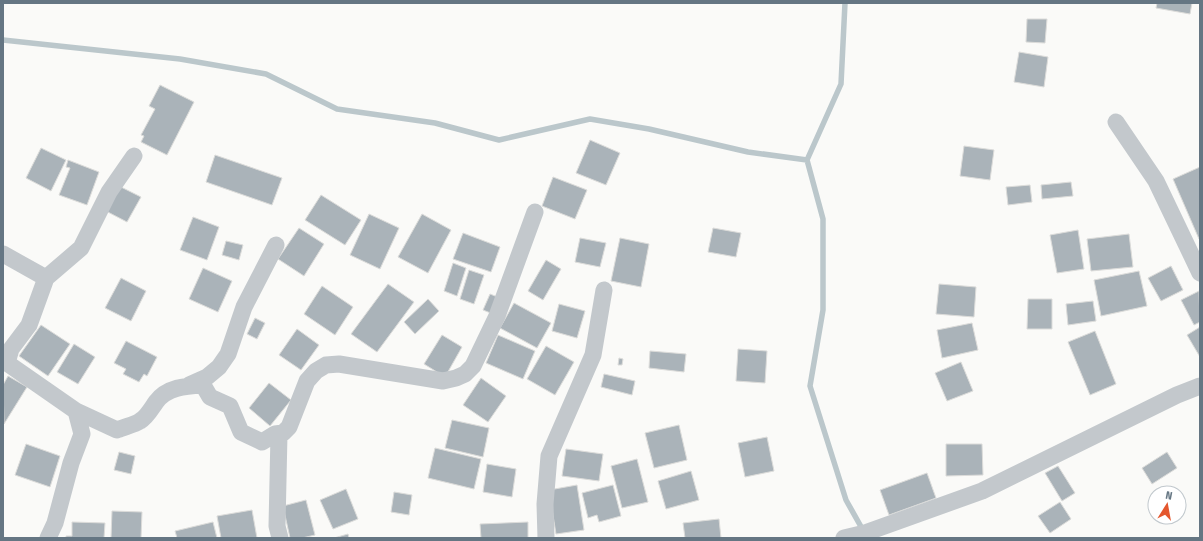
<svg xmlns="http://www.w3.org/2000/svg" width="1203" height="541" font-family="'Fira Sans Condensed',sans-serif">
	<style>
		.lines { fill: none; stroke-linecap: round; stroke-linejoin: round }
		.stream { stroke: #bbc7cb; stroke-width: 5.5 }
		.building { fill: #aab3b9; stroke: #dcdcda }
		.minor { stroke: #c3c8cc; stroke-width: 17 }
	</style>
	<rect width="100%" height="100%" fill="#fafaf8"/>
	<g class="lines">
		<path class="stream" d="M 845,3 L 841,84 L 807,160 L 823,219 L 823,310 L 810,386 L 846,500 L 864,532
			M 3,40 L 180,59 L 266,74 L 337,109 L 435,123 L 499,140 L 590,119 L 649,129 L 748,152 L 807,160"/>
	</g>
	<path class="building" d="M 1157,3 L 1192,3 L 1190,14 L 1156,8 Z
		M 1027,19 L 1047,19 L 1045,43 L 1026,42 Z
		M 1019,52 L 1048,57 L 1044,87 L 1014,82 Z
		M 160,85 L 194,102 L 167,155 L 141,142 L 144,136 L 141,135 L 155,109 L 149,106 Z
		M 590,140 L 620,153 L 606,185 L 576,173 Z
		M 964,146 L 994,150 L 990,180 L 960,176 Z
		M 41,148 L 66,160 L 51,191 L 26,178 Z
		M 215,155 L 282,178 L 272,205 L 206,182 Z
		M 68,160 L 99,172 L 87,205 L 59,195 L 70,168 L 66,167 Z
		M 1200,167 L 1200,238 L 1199,239 L 1173,179 Z
		M 553,177 L 587,190 L 575,219 L 542,206 Z
		M 1071,182 L 1073,196 L 1042,199 L 1041,185 Z
		M 117,185 L 141,197 L 127,222 L 104,210 Z
		M 1030,185 L 1032,202 L 1008,205 L 1006,187 Z
		M 321,195 L 361,220 L 345,245 L 305,220 Z
		M 369,214 L 399,228 L 380,269 L 350,255 Z
		M 422,214 L 451,230 L 428,273 L 398,257 Z
		M 193,217 L 219,227 L 207,260 L 180,250 Z
		M 299,228 L 324,244 L 304,276 L 278,259 Z
		M 713,228 L 741,233 L 736,257 L 708,252 Z
		M 1078,230 L 1084,269 L 1057,273 L 1050,235 Z
		M 463,233 L 500,247 L 491,272 L 453,259 Z
		M 1129,234 L 1133,267 L 1091,271 L 1087,239 Z
		M 580,238 L 606,243 L 600,267 L 575,262 Z
		M 620,238 L 649,244 L 641,287 L 611,281 Z
		M 226,241 L 243,245 L 239,260 L 222,255 Z
		M 546,260 L 561,269 L 543,300 L 528,291 Z
		M 453,263 L 466,268 L 457,296 L 444,291 Z
		M 1171,266 L 1183,290 L 1161,301 L 1148,278 Z
		M 203,268 L 232,281 L 218,312 L 189,299 Z
		M 469,270 L 484,275 L 474,304 L 460,299 Z
		M 1139,271 L 1147,306 L 1101,316 L 1094,280 Z
		M 121,278 L 146,291 L 131,321 L 105,308 Z
		M 388,284 L 414,302 L 377,352 L 351,334 Z
		M 939,284 L 976,287 L 974,317 L 936,314 Z
		M 322,286 L 353,307 L 335,335 L 304,314 Z
		M 1199,291 L 1200,322 L 1194,325 L 1181,300 Z
		M 490,294 L 500,298 L 493,314 L 483,310 Z
		M 428,299 L 439,311 L 415,334 L 404,322 Z
		M 1028,299 L 1052,299 L 1052,329 L 1027,329 Z
		M 1093,301 L 1096,321 L 1068,325 L 1066,304 Z
		M 514,303 L 551,323 L 537,348 L 500,328 Z
		M 559,304 L 585,311 L 577,338 L 552,331 Z
		M 255,318 L 265,323 L 257,339 L 247,334 Z
		M 972,323 L 978,350 L 942,358 L 937,330 Z
		M 41,325 L 70,344 L 48,376 L 19,356 Z
		M 1200,327 L 1200,357 L 1187,335 Z
		M 297,329 L 319,345 L 301,370 L 279,355 Z
		M 1095,331 L 1116,384 L 1090,395 L 1068,342 Z
		M 442,335 L 462,347 L 445,377 L 424,364 Z
		M 498,335 L 535,351 L 523,379 L 486,363 Z
		M 126,341 L 157,357 L 147,376 L 144,374 L 139,382 L 123,374 L 126,369 L 114,363 Z
		M 74,344 L 95,357 L 78,384 L 57,372 Z
		M 546,346 L 574,362 L 555,395 L 527,379 Z
		M 738,349 L 767,351 L 765,383 L 736,381 Z
		M 650,351 L 686,354 L 684,372 L 649,368 Z
		M 619,358 L 623,359 L 622,365 L 618,365 Z
		M 961,362 L 973,391 L 947,401 L 935,373 Z
		M 604,374 L 635,381 L 632,395 L 601,387 Z
		M 8,376 L 27,387 L 4,424 L 3,385 Z
		M 481,378 L 506,396 L 488,422 L 463,405 Z
		M 269,383 L 291,400 L 270,426 L 249,408 Z
		M 452,420 L 489,428 L 483,457 L 445,448 Z
		M 679,425 L 687,460 L 654,468 L 645,433 Z
		M 767,437 L 774,471 L 745,477 L 738,443 Z
		M 26,444 L 60,456 L 50,487 L 15,475 Z
		M 946,444 L 982,444 L 983,475 L 946,476 Z
		M 435,448 L 481,459 L 474,489 L 428,478 Z
		M 566,449 L 603,454 L 599,481 L 562,476 Z
		M 119,452 L 135,456 L 131,474 L 114,470 Z
		M 1167,452 L 1177,468 L 1152,484 L 1142,468 Z
		M 637,459 L 648,502 L 622,508 L 611,466 Z
		M 487,464 L 516,469 L 512,497 L 483,492 Z
		M 1058,466 L 1075,493 L 1062,501 L 1045,473 Z
		M 691,471 L 699,500 L 666,509 L 658,481 Z
		M 927,473 L 936,498 L 889,515 L 880,490 Z
		M 577,485 L 584,530 L 556,534 L 549,490 Z
		M 613,485 L 621,516 L 599,522 L 597,515 L 588,518 L 582,493 Z
		M 346,489 L 358,519 L 333,529 L 320,500 Z
		M 394,492 L 412,495 L 409,515 L 391,512 Z
		M 306,500 L 315,535 L 302,538 L 290,538 L 283,506 Z
		M 1060,502 L 1071,519 L 1050,533 L 1038,516 Z
		M 252,510 L 257,538 L 221,538 L 217,516 Z
		M 112,511 L 142,512 L 141,538 L 111,538 Z
		M 719,519 L 721,538 L 685,538 L 683,523 Z
		M 72,522 L 105,523 L 104,538 L 66,538 L 66,536 L 72,536 Z
		M 213,522 L 217,538 L 177,538 L 175,531 Z
		M 528,522 L 528,538 L 481,538 L 480,524 Z
		M 348,534 L 349,538 L 334,538 Z"/>
	<g class="lines">
		<path class="minor" d="M 1116,122 L 1156,181 L 1200,273
			M 3,254 L 46,278
			M 189,385 L 207,377 L 219,367 L 228,354 L 244,307 L 276,245
			M 76,411 L 117,430 C 123,427 134,425 140,421 C 147,417 151,409 156,402 C 167,387 186,386 203,385 L 210,397 L 230,406 L 241,432 L 262,442 L 275,434 L 283,433 L 289,427 L 307,381 L 316,371 L 326,365 L 339,364 L 443,381 L 456,378 L 465,374 L 473,366 L 497,316 L 535,212
			M 279,434 L 277,526 L 280,538
			M 48,538 L 55,523 L 71,463 L 82,434 L 76,411 L 7,363 L 11,349 L 29,325 L 46,278 L 81,248 L 109,192 L 134,156
			M 546,538 L 545,504 L 549,456 L 593,355 L 604,290
			M 844,538 L 865,533 L 982,491 L 1177,395 L 1200,386"/>
	</g>
	<rect width="1203" height="541" fill="none" stroke="#657683" stroke-width="8"/>
	<g transform="translate(1167 505) rotate(11)"><circle r="19" fill="#ffffff" stroke="#c1c8cd"/>
	<path d="M0-3L7 15L0 10L-7 15Z" fill="#e4572e"/>
	<text y="-6" font-size="11" font-weight="bold" text-anchor="middle" fill="#657683">N</text>
	</g>
</svg>
